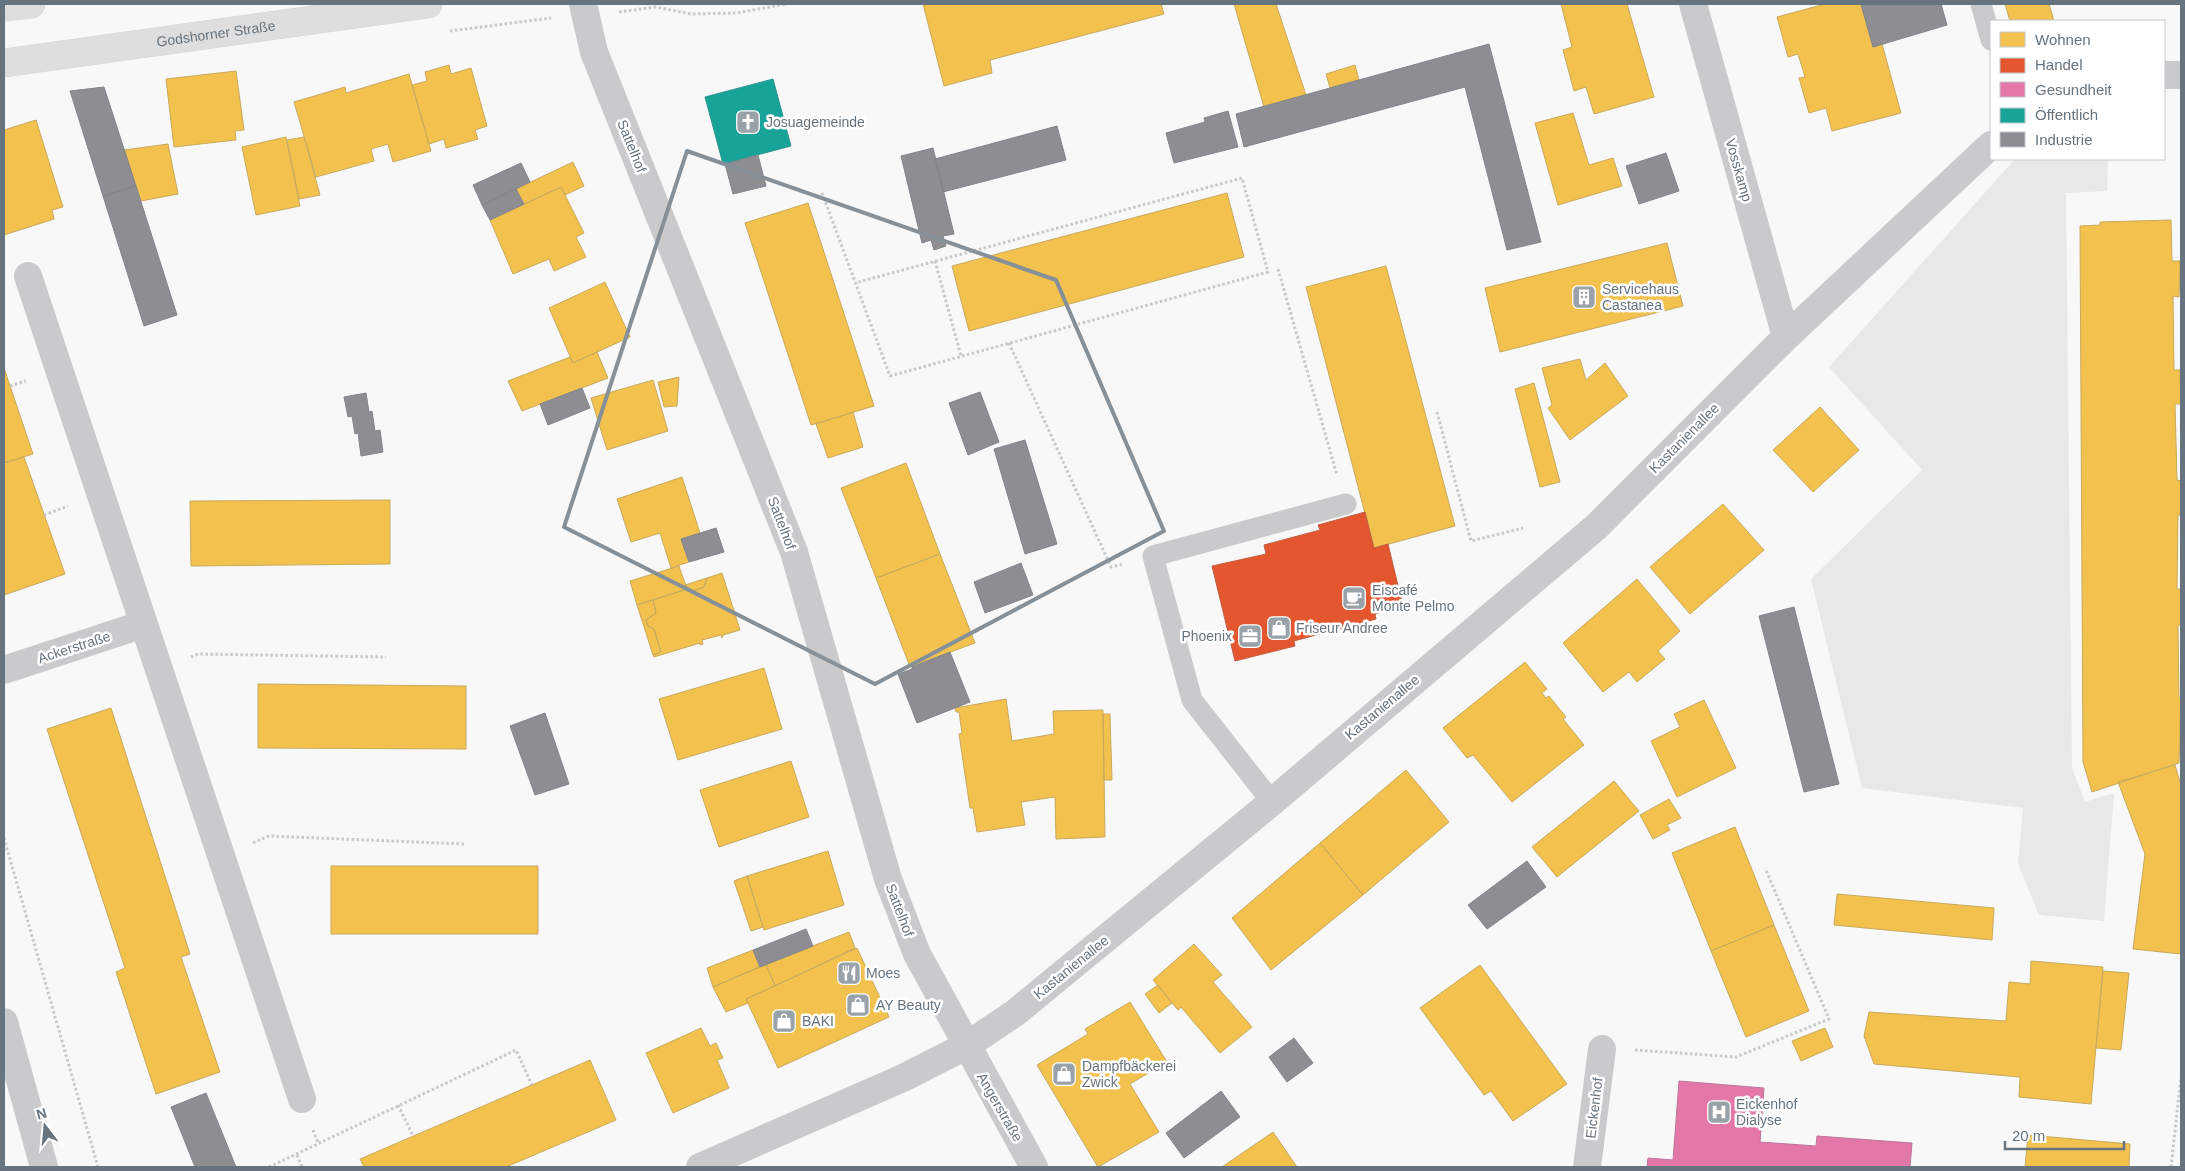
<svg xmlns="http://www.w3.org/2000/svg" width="2185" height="1171" font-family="Helvetica,sans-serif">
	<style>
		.green { fill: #e7e9e6 }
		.homes { fill: #f2c14e; stroke: #c8aa5d }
		.shops { fill: #e4572e; stroke: #be6046 }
		.health { fill: #e377a8; stroke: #be769c }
		.public { fill: #17a398; stroke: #2f9590 }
		.industry { fill: #8d8d92; stroke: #81868c }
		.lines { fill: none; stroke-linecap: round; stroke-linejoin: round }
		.secondary-casing { stroke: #d4d5d6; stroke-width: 29 }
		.path { stroke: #c7c8c9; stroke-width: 3; stroke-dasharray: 2.5 2.5; stroke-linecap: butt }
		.service { stroke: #c9cacb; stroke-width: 21 }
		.minor { stroke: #c9cacb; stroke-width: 28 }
		.secondary { stroke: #dededf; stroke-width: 28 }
		.marked { fill: none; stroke: #859098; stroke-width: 4; stroke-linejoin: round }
		.labels { text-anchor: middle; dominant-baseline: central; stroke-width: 5; stroke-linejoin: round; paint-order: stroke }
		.street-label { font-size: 14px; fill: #66747f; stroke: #fff }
		.poi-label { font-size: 14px; fill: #66747f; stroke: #fff; text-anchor: start }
	</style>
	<rect width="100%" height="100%" fill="#f8f8f8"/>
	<path class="green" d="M 2015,159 L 2108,159 L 2107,191 L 2066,193 L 2072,768 L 2085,802 L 2114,793 L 2104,921 L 2039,915 L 2018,864 L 2023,808 L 1862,788 L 1811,579 L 1922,470 L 1829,367 Z"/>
	<path class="homes" d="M 923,4 L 1161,4 L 1164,14 L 990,60 L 992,73 L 944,86 Z
		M 1234,4 L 1276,4 L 1306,95 L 1264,107 Z
		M 1561,4 L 1627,4 L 1654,97 L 1594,114 L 1586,87 L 1574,91 L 1563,50 L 1572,47 Z
		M 1825,4 L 1861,4 L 1873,47 L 1882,44 L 1901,113 L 1832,131 L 1826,108 L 1809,113 L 1799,78 L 1805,77 L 1798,54 L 1788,57 L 1777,17 Z
		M 2005,4 L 2049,4 L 2054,21 L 2010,21 Z
		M 449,65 L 451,74 L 471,68 L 487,126 L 475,130 L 478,139 L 446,148 L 444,139 L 429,144 L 412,85 L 427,81 L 425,72 Z
		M 1355,65 L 1359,80 L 1330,88 L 1326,74 Z
		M 236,71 L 244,130 L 235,131 L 236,140 L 174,147 L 166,79 Z
		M 409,74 L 431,151 L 393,162 L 388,144 L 371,149 L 374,161 L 316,177 L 294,102 L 345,87 L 346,93 Z
		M 1573,113 L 1589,165 L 1613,158 L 1622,186 L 1558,205 L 1535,123 Z
		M 36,120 L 63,207 L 52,210 L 54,219 L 4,235 L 4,130 Z
		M 286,137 L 300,206 L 256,215 L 242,147 Z
		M 304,137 L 320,195 L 299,199 L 287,140 Z
		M 168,144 L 178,194 L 141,201 L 124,150 Z
		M 573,162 L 584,186 L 565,195 L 561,187 L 524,204 L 516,189 Z
		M 561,187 L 584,233 L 576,237 L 586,257 L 554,271 L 549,259 L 513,274 L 490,220 Z
		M 1227,193 L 1244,257 L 969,331 L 952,266 Z
		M 808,203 L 874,406 L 811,425 L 745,223 Z
		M 2171,220 L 2172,261 L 2180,261 L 2179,297 L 2173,296 L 2174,370 L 2180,370 L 2181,404 L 2175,404 L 2177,480 L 2181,481 L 2181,515 L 2178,515 L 2177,589 L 2181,589 L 2181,624 L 2178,626 L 2179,698 L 2181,698 L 2179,763 L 2092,792 L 2083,762 L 2080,226 L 2100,225 L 2100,222 Z
		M 1667,243 L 1683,306 L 1500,352 L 1485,288 Z
		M 1386,266 L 1455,526 L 1374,548 L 1306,287 Z
		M 605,282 L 630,337 L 573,363 L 549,308 Z
		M 597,352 L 608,378 L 522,411 L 508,381 L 570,357 L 573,363 Z
		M 1580,359 L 1586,380 L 1605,363 L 1628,396 L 1570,440 L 1548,408 L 1552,405 L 1542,368 Z
		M 4,368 L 33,454 L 4,463 Z
		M 679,377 L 677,406 L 664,407 L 658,382 Z
		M 653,380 L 668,431 L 607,450 L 591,398 Z
		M 1534,383 L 1560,482 L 1540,487 L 1515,389 Z
		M 1820,407 L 1859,450 L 1813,492 L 1773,450 Z
		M 853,412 L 863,447 L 828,458 L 816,424 Z
		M 24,457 L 65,574 L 4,595 L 4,463 Z
		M 906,463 L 940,554 L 876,578 L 841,488 Z
		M 682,477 L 700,533 L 681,539 L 689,562 L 671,568 L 660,533 L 631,542 L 617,499 Z
		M 390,500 L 390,564 L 191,566 L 190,501 Z
		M 1723,504 L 1764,550 L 1690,614 L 1650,567 Z
		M 940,554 L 975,643 L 910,667 L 876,578 Z
		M 679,566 L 687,589 L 637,605 L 630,581 Z
		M 722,573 L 740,630 L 723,635 L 722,638 L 721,635 L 702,640 L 703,644 L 700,645 L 700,643 L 654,657 L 653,655 L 661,652 L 654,629 L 648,626 L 646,620 L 656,613 L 653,600 L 687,589 L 685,585 L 693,591 L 704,587 L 707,578 Z
		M 707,578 L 704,587 L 693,591 L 685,585 Z
		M 1637,579 L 1680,631 L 1658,651 L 1665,659 L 1637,682 L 1629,672 L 1603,692 L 1563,643 Z
		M 653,600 L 656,613 L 646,620 L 648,626 L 654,629 L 661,652 L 653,655 L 637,605 Z
		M 1525,662 L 1547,689 L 1542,693 L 1546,698 L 1549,696 L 1566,717 L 1563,719 L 1584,745 L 1512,802 L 1473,755 L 1467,758 L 1443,728 Z
		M 764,668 L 782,729 L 678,760 L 659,699 Z
		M 258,684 L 466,686 L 466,749 L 258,748 Z
		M 1006,699 L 1012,741 L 1054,734 L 1053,711 L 1103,710 L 1105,837 L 1056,839 L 1055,797 L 1021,802 L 1025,825 L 977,832 L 973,808 L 970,808 L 959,734 L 962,733 L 959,712 L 956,712 L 955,708 Z
		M 1704,700 L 1736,768 L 1677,797 L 1651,741 L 1680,727 L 1674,714 Z
		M 111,708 L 190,954 L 181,957 L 220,1072 L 156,1094 L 116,972 L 125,968 L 47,729 Z
		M 1103,714 L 1110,714 L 1112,780 L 1104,780 Z
		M 791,761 L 809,817 L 719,847 L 700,790 Z
		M 2175,765 L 2181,785 L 2181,954 L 2133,949 L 2145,854 L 2118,782 Z
		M 1406,770 L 1449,822 L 1363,895 L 1320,843 Z
		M 1614,781 L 1639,811 L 1557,877 L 1532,847 Z
		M 1669,799 L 1681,818 L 1667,825 L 1670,830 L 1653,839 L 1640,815 Z
		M 1735,827 L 1774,925 L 1711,951 L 1672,853 Z
		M 1320,843 L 1363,895 L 1271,970 L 1232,918 Z
		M 828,851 L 844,905 L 764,930 L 747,876 Z
		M 331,866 L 538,866 L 538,934 L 331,934 Z
		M 747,876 L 763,927 L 751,931 L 734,881 Z
		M 1837,894 L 1994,908 L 1992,940 L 1834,925 Z
		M 1774,925 L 1809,1011 L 1746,1037 L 1711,951 Z
		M 849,932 L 855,948 L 775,986 L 766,964 Z
		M 1194,944 L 1222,975 L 1213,982 L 1252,1027 L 1220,1053 L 1181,1007 L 1178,1010 L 1153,980 Z
		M 857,948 L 889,1017 L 778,1068 L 746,999 Z
		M 753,950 L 760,967 L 713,987 L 707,968 Z
		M 2031,961 L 2103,967 L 2091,1104 L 2019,1097 L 2020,1077 L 1874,1064 L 1864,1036 L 1869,1012 L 2006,1021 L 2009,982 L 2030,984 Z
		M 766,964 L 775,986 L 746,999 L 748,1003 L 726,1012 L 713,987 Z
		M 1480,965 L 1567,1084 L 1513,1121 L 1491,1091 L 1484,1095 L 1420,1008 Z
		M 2103,971 L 2129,973 L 2121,1050 L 2096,1048 Z
		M 1158,985 L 1172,1003 L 1159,1013 L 1145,994 Z
		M 1130,1002 L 1167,1062 L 1130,1084 L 1159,1132 L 1098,1167 L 1037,1065 L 1088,1034 L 1085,1029 Z
		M 701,1028 L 710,1046 L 716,1043 L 723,1058 L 717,1060 L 729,1088 L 673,1113 L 646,1053 Z
		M 1825,1028 L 1833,1047 L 1801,1061 L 1792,1041 Z
		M 590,1060 L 616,1120 L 506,1167 L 364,1167 L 360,1159 Z
		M 1273,1132 L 1297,1167 L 1222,1167 Z
		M 2028,1135 L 2130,1144 L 2129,1167 L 2025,1167 Z"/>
	<path class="shops" d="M 1365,512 L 1374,548 L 1388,544 L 1403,606 L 1375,614 L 1376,619 L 1294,641 L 1295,646 L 1235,661 L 1212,566 L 1266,554 L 1264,545 L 1320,530 L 1318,525 Z"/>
	<path class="health" d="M 1679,1081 L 1764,1088 L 1760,1142 L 1816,1146 L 1817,1136 L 1912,1143 L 1910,1167 L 1647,1167 L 1648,1158 L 1673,1160 Z"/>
	<path class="public" d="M 773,79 L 791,146 L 723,164 L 705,97 Z"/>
	<path class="industry" d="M 1861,4 L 1941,4 L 1947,25 L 1873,47 Z
		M 1489,44 L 1541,242 L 1507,250 L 1465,87 L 1244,147 L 1236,114 Z
		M 104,87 L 136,186 L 103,196 L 70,91 Z
		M 1228,111 L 1238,147 L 1174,163 L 1166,133 L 1205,122 L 1204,118 Z
		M 1057,126 L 1066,160 L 943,192 L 935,159 Z
		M 933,148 L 954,234 L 943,236 L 946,246 L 934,250 L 931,240 L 922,243 L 901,156 Z
		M 1666,153 L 1679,191 L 1639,204 L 1626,166 Z
		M 758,155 L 766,186 L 733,194 L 725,164 Z
		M 521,163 L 530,182 L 482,205 L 473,185 Z
		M 136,186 L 177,315 L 144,326 L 103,196 Z
		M 516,189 L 524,204 L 490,220 L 482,205 Z
		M 582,388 L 590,408 L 548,425 L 540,404 Z
		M 980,392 L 999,442 L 968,455 L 949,403 Z
		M 366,393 L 369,412 L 372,411 L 375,431 L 380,430 L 383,452 L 361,456 L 358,433 L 355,434 L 352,416 L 348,417 L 344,397 Z
		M 1025,440 L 1057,544 L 1025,554 L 994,449 Z
		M 716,528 L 724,552 L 689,562 L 681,539 Z
		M 1021,563 L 1033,595 L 985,613 L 974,582 Z
		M 1794,607 L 1839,784 L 1804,792 L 1759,616 Z
		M 950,652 L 970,702 L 917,723 L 898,674 L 912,669 L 912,667 Z
		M 545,713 L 569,784 L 535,795 L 510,726 Z
		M 1527,861 L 1546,887 L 1487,929 L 1468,905 Z
		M 806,929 L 813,946 L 760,967 L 753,950 Z
		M 1294,1038 L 1313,1063 L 1287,1082 L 1269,1057 Z
		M 1221,1091 L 1240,1117 L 1184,1158 L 1166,1133 Z
		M 206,1093 L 236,1167 L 195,1167 L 171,1107 Z"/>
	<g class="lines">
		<g class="secondary-casing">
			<g id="secondary">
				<path d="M 4,7 L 31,4"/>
				<path id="s1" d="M 4,63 L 428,4"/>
			</g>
		</g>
		<path class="path" d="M 619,12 L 656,7 L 690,14 L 736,13 L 786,4
			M 450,31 L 551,18
			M 822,193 L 890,376 L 1268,272 L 1242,178 L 855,283
			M 935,261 L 961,356
			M 1278,269 L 1337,475
			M 1009,343 L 1111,567 L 1124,564
			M 10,386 L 26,381
			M 1437,412 L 1471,541 L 1523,528
			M 44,515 L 68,506
			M 191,657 L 198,654 L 386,657
			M 4,838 L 98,1167
			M 253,843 L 269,836 L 464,844
			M 1635,1050 L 1736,1057 L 1829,1019 L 1766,870
			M 398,1105 L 413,1136
			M 313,1130 L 318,1143
			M 297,1155 L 302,1167
			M 269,1167 L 516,1050 L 532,1085
			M 2171,1167 L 2181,1077"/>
		<path class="service" d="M 1981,4 L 1991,40
			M 1272,802 L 1192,700 L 1153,556 L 1346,504"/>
		<path class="minor" d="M 583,4 L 594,52 L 794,552 L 888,879 L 917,954 L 1034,1167
			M 1693,4 L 1786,337
			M 2164,75 L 2181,75
			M 28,276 L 302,1099
			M 4,670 L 144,624
			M 4,1022 L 44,1167
			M 700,1167 L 903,1078 L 966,1046 L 1015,1013 L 1272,802 L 1596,527 L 1786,337 L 1991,145
			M 1587,1167 L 1602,1049"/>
		<use href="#secondary" class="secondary"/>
	</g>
	<path class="marked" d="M 687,151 L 1056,280 L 1164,531 L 875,684 L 564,527 Z"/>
	<defs>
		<g id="church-square" transform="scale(1.25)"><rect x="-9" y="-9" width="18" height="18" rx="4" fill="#99a2a9" stroke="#fff"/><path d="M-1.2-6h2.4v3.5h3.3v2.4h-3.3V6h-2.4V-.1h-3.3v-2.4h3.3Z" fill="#fff"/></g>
		<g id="building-square" transform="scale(1.25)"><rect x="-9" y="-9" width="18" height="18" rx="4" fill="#99a2a9" stroke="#fff"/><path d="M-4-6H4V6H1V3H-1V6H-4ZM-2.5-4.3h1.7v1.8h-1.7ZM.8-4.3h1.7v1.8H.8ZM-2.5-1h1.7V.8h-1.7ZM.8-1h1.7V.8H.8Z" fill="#fff"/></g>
		<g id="cafe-square" transform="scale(1.25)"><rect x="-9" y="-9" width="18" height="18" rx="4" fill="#99a2a9" stroke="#fff"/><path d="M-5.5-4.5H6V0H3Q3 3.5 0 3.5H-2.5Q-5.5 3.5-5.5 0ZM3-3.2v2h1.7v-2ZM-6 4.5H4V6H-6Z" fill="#fff"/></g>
		<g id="shop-square" transform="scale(1.25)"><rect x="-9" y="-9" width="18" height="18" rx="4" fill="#99a2a9" stroke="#fff"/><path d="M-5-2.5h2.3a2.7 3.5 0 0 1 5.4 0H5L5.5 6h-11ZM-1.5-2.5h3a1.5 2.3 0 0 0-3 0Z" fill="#fff"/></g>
		<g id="office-square" transform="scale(1.25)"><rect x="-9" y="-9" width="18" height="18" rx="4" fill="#99a2a9" stroke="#fff"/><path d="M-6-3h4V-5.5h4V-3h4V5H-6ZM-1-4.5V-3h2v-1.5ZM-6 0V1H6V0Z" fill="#fff"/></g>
		<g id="restaurant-square" transform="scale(1.25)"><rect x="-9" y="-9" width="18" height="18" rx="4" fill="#99a2a9" stroke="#fff"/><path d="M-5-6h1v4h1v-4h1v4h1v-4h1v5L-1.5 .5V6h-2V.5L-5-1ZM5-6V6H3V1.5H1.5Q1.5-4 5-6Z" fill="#fff"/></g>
		<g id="hospital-square" transform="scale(1.25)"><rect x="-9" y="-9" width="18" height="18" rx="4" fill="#99a2a9" stroke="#fff"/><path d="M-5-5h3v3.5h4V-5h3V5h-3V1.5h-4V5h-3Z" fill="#fff"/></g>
	</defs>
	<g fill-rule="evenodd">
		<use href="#church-square" x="748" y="122"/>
		<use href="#building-square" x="1584" y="297"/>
		<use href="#cafe-square" x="1354" y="598"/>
		<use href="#shop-square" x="1279" y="628"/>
		<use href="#office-square" x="1250" y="636"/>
		<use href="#restaurant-square" x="849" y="973"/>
		<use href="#shop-square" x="858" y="1005"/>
		<use href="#shop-square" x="784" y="1021"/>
		<use href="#shop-square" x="1064" y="1074"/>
		<use href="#hospital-square" x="1719" y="1112"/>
	</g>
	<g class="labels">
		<g class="street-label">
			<text stroke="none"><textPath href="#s1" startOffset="214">Godshorner Straße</textPath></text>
			<text transform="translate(632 146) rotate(68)">Sattelhof</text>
			<text transform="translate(1739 170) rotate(74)">Vosskamp</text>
			<text transform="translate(1684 438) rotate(-45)">Kastanienallee</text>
			<text transform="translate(782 523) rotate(69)">Sattelhof</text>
			<text transform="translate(74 647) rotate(-18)">Ackerstraße</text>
			<text transform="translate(1382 707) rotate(-40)">Kastanienallee</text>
			<text transform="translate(900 910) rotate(69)">Sattelhof</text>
			<text transform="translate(1071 967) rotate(-39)">Kastanienallee</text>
			<text transform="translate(1000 1107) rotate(60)">Angerstraße</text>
			<text transform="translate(1594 1108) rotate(-83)">Eickenhof</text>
		</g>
		<g class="poi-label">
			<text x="766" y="122">Josuagemeinde</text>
			<text x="1602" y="289">Servicehaus<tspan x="1602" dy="16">Castanea</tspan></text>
			<text x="1372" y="590">Eiscafé<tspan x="1372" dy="16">Monte Pelmo</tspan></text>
			<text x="1296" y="628">Friseur Andree</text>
			<text x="1232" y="636" text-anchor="end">Phoenix</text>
			<text x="866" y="973">Moes</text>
			<text x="876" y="1005">AY Beauty</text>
			<text x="802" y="1021">BAKI</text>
			<text x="1082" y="1066">Dampfbäckerei<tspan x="1082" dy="16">Zwick</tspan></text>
			<text x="1736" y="1104">Eickenhof<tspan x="1736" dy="16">Dialyse</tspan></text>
		</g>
	</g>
	<rect width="2185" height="1171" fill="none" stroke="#66747f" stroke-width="10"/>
	<rect x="1990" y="20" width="175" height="140" fill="#ffffff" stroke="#c2c7cc"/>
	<rect x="2000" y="32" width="25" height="15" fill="#f2c14e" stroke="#c2c7cc"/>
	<text x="2035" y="45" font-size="15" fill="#66747f">Wohnen</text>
	<rect x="2000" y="58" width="25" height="15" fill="#e4572e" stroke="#c2c7cc"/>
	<text x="2035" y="70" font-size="15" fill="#66747f">Handel</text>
	<rect x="2000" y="82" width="25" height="15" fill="#e377a8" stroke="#c2c7cc"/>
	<text x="2035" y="95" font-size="15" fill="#66747f">Gesundheit</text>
	<rect x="2000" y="108" width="25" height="15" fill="#17a398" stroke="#c2c7cc"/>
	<text x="2035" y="120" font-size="15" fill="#66747f">Öffentlich</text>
	<rect x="2000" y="132" width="25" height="15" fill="#8d8d92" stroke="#c2c7cc"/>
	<text x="2035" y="145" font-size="15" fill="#66747f">Industrie</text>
	<g transform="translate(45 1126) rotate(344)" stroke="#ffffff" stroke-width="4" paint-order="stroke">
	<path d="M0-4L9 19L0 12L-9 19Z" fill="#66747f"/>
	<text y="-8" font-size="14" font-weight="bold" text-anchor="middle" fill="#66747f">N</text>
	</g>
	<path d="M2005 1141v8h119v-8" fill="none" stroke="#66747f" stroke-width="2.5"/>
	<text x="2012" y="1141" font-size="15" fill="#66747f" stroke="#ffffff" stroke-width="4" paint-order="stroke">20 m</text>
</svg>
